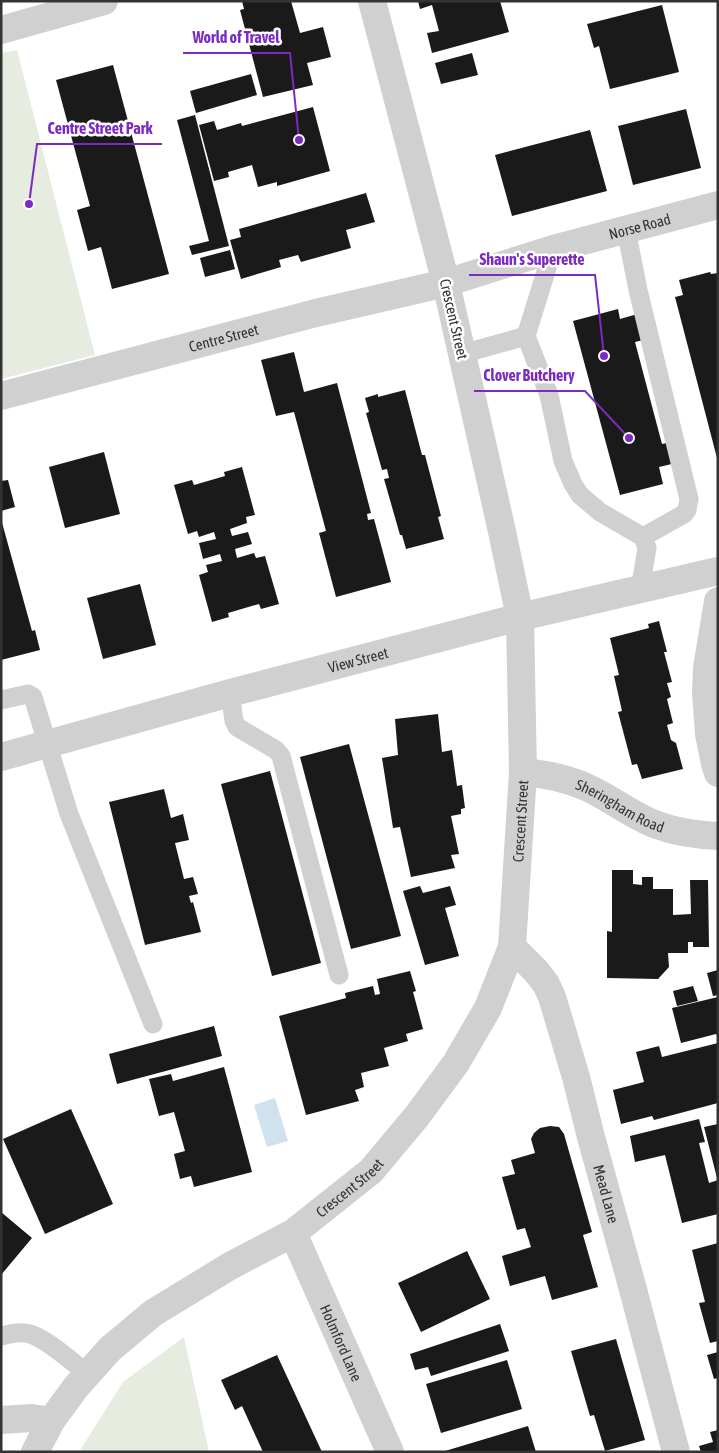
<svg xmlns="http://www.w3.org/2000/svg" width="719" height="1453" font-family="'Asap Condensed',sans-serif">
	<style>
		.green { fill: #e6ecdf }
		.water { fill: #cfe2ee }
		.building { fill: #1a1a1a }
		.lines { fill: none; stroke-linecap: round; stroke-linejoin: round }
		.lane { stroke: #d0d0d0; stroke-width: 19 }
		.street { stroke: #d0d0d0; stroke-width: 28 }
		.labels { text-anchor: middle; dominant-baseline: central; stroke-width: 5; stroke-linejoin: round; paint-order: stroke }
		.street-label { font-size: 15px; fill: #333; stroke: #fff }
		.leader { fill: none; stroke: #7b2cbf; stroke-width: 2 }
		.callout-dot { fill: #7b2cbf; stroke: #fff; stroke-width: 2 }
		.callout-label { font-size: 16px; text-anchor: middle; font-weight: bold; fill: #7b2cbf; stroke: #fff; stroke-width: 5; stroke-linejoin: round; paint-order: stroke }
	</style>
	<rect width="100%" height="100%" fill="#fff"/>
	<path class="green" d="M 17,50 L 95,355 L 1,379 L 1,53 Z
		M 184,1337 L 209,1452 L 79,1452 L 123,1382 Z"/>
	<path class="water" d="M 275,1098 L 288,1141 L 267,1147 L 254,1105 Z"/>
	<path class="building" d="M 242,1 L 291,1 L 300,33 L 323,27 L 331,57 L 307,63 L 313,85 L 263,97 L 240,10 L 244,9 Z
		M 418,1 L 500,1 L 509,32 L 432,53 L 427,33 L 439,31 L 432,5 L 420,9 Z
		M 662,5 L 679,72 L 610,89 L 599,46 L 594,48 L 587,24 Z
		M 472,53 L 478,75 L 441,84 L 435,63 Z
		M 113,65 L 169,274 L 112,289 L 101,247 L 88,251 L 77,210 L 90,206 L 56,80 Z
		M 251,74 L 257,95 L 196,113 L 190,91 Z
		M 313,107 L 330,171 L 277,186 L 277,182 L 258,187 L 252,165 L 228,172 L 229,177 L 214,181 L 199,125 L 214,121 L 217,130 L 241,123 L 242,126 Z
		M 686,109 L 701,168 L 633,185 L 618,126 Z
		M 195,115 L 229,246 L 192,255 L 189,246 L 209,241 L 177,120 Z
		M 590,130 L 607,191 L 512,216 L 495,155 Z
		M 366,193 L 375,222 L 346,230 L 351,248 L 301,262 L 298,255 L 279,260 L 281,267 L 241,279 L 230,240 L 241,237 L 239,229 Z
		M 230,250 L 235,269 L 205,277 L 200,258 Z
		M 710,272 L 711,274 L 718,273 L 717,458 L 675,297 L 683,295 L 679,280 Z
		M 618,309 L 620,319 L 641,313 L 647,339 L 635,342 L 662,444 L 671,442 L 676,463 L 659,467 L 663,484 L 620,495 L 573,321 Z
		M 294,352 L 304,392 L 337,383 L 371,513 L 367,514 L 368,520 L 374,519 L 391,582 L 336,597 L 319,533 L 326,531 L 294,412 L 276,416 L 261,360 Z
		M 405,390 L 422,455 L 425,455 L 441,516 L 438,517 L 444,539 L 406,549 L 402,535 L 400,535 L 384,479 L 389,478 L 387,469 L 382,470 L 366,413 L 369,412 L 365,398 L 378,394 L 378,397 Z
		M 104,452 L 120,514 L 65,528 L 49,467 Z
		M 242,467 L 255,515 L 246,517 L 247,523 L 230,529 L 232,536 L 248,532 L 252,544 L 235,549 L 237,558 L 254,553 L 256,558 L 265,556 L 279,604 L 261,609 L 259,604 L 228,613 L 229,617 L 212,622 L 199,575 L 208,572 L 206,565 L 222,561 L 220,554 L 203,559 L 199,543 L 216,539 L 214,532 L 199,537 L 197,531 L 188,534 L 174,485 L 192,480 L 194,485 L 225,476 L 224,472 Z
		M 8,480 L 15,507 L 1,511 L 1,481 Z
		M 1,519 L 32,631 L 35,630 L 40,650 L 1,660 Z
		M 140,584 L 156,645 L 103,659 L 87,598 Z
		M 659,621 L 667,652 L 664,652 L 672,682 L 667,683 L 671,697 L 667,699 L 673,723 L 667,725 L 671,740 L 676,743 L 683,769 L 642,779 L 637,764 L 632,765 L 618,712 L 622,711 L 614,676 L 619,675 L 610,638 L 649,628 L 648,624 Z
		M 438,714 L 442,752 L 452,750 L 457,786 L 462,785 L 465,808 L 461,809 L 461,814 L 451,816 L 459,854 L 451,855 L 455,868 L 411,877 L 400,827 L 393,828 L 382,758 L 398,755 L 395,719 Z
		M 349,744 L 401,936 L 351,949 L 300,757 Z
		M 270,771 L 321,963 L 272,976 L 221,784 Z
		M 164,789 L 171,818 L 183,814 L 189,840 L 175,843 L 184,879 L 193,877 L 198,894 L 189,896 L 191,903 L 193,902 L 201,932 L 145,945 L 109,802 Z
		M 612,870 L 633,870 L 633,884 L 642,885 L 642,877 L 653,877 L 653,889 L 673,889 L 673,915 L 691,914 L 690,880 L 708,880 L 709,947 L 693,947 L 693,942 L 688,942 L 688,953 L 668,953 L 669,967 L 658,979 L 607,978 L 607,931 L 612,932 Z
		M 420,886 L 423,893 L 450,886 L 456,905 L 445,908 L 459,956 L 425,965 L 403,891 Z
		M 718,970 L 718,995 L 713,996 L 707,973 Z
		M 410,971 L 416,991 L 413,992 L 423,1029 L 406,1034 L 408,1041 L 384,1048 L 389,1066 L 361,1073 L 364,1087 L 355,1090 L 359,1101 L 306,1115 L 279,1016 L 346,998 L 345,993 L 373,986 L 375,995 L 380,994 L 377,979 Z
		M 693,986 L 698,1001 L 677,1006 L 673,991 Z
		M 718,997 L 718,1037 L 716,1034 L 681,1043 L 672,1008 Z
		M 214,1026 L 222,1056 L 117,1084 L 109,1054 Z
		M 718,1043 L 718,1103 L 654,1120 L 652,1116 L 621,1124 L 613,1090 L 644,1082 L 636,1052 L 659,1046 L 662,1057 Z
		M 224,1067 L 252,1172 L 194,1187 L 191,1176 L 180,1179 L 174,1154 L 185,1151 L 174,1112 L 159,1116 L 149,1079 L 171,1074 L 173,1081 Z
		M 71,1109 L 113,1204 L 45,1234 L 3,1139 Z
		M 699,1119 L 705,1142 L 699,1143 L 709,1183 L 718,1180 L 718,1214 L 682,1223 L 665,1155 L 635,1162 L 630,1136 Z
		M 718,1124 L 718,1178 L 717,1178 L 704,1127 Z
		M 550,1126 L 559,1127 L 564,1134 L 592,1232 L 583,1235 L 598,1287 L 552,1300 L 545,1276 L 510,1286 L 502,1256 L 531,1247 L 525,1228 L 517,1230 L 502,1177 L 515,1174 L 511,1160 L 535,1153 L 531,1139 L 534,1133 L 540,1128 Z
		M 1,1212 L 32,1238 L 1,1275 Z
		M 718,1243 L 718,1341 L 710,1343 L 699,1303 L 705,1302 L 692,1250 Z
		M 467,1251 L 490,1299 L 421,1332 L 398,1283 Z
		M 500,1324 L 509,1351 L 431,1376 L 428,1367 L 415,1370 L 410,1354 Z
		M 616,1339 L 645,1440 L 605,1451 L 594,1415 L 590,1416 L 571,1351 Z
		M 718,1352 L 718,1378 L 714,1379 L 707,1355 Z
		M 277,1355 L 322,1452 L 263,1452 L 242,1406 L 235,1410 L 221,1380 Z
		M 507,1360 L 522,1409 L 441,1433 L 426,1384 Z
		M 528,1426 L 536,1452 L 445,1452 L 445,1451 Z
		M 718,1430 L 718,1452 L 701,1452 L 699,1446 L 713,1442 L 710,1432 Z"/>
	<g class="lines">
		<path class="lane" d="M 626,229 L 638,290 L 689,499 L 687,510 L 684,514 L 643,537
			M 526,336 L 553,249
			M 462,354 L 526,336 L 549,395 L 563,461 L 573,484 L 580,495 L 600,512 L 643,537 L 647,548 L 640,590
			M 230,693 L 234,721 L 237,727 L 276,750 L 281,756 L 339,975
			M 1,700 L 28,694 L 33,697 L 69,814 L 153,1024
			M 1,1336 C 9,1334 17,1332 25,1333 C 42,1334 73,1363 88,1374"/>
		<g class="street">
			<path d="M 1,30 L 104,1"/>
			<path id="s1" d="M 1,396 L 316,313 L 446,283 L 553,249 L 718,205"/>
			<path d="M 718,601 L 707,668 L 706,693 L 709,734 L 715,764 L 718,773"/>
			<path id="s2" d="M 1,757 L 230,693 L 520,617 L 718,571"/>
			<path id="s3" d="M 523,772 C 545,774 566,778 586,787 C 611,798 632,816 657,825 C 676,832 698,835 718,836"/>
			<path id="s4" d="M 512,947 L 536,971 L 546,984 L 552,997 L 576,1077 L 591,1137 L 631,1282 L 676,1452"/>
			<path id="s5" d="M 293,1233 L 390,1452"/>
			<path d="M 1,1420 L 32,1418 L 51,1421"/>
			<path id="s6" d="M 35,1452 L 51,1421 L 76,1387 L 110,1349 L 153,1313 L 230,1266 L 293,1233 L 371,1171 L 417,1116 L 456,1063 L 488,1008 L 512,947 L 523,772 L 520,617 L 501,527 L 446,283 L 372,1"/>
		</g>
	</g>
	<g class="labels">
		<g class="street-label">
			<text stroke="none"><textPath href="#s1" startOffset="661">Norse Road</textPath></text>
			<text transform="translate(454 319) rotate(77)">Crescent Street</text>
			<text stroke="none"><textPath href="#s1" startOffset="230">Centre Street</textPath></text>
			<text stroke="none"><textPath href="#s2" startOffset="370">View Street</textPath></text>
			<text stroke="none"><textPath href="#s3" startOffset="104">Sheringham Road</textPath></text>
			<text stroke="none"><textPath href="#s6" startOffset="838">Crescent Street</textPath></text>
			<text stroke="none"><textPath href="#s6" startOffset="418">Crescent Street</textPath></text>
			<text stroke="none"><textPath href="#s4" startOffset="269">Mead Lane</textPath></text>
			<text stroke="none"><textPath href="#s5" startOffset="120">Holmford Lane</textPath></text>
		</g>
	</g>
	<path class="leader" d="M299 140L290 53H183M29 204L37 144H162M604 356L595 275H469M629 438L585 391H474"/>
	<g class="callout-dot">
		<circle cx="299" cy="140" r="5"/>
		<circle cx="29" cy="204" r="5"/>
		<circle cx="604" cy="356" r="5"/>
		<circle cx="629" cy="438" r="5"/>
	</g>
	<g class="callout-label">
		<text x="236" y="43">World of Travel</text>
		<text x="100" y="134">Centre Street Park</text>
		<text x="532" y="265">Shaun's Superette</text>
		<text x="529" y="381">Clover Butchery</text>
	</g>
	<rect width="719" height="1453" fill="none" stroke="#333333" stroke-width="5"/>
</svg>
